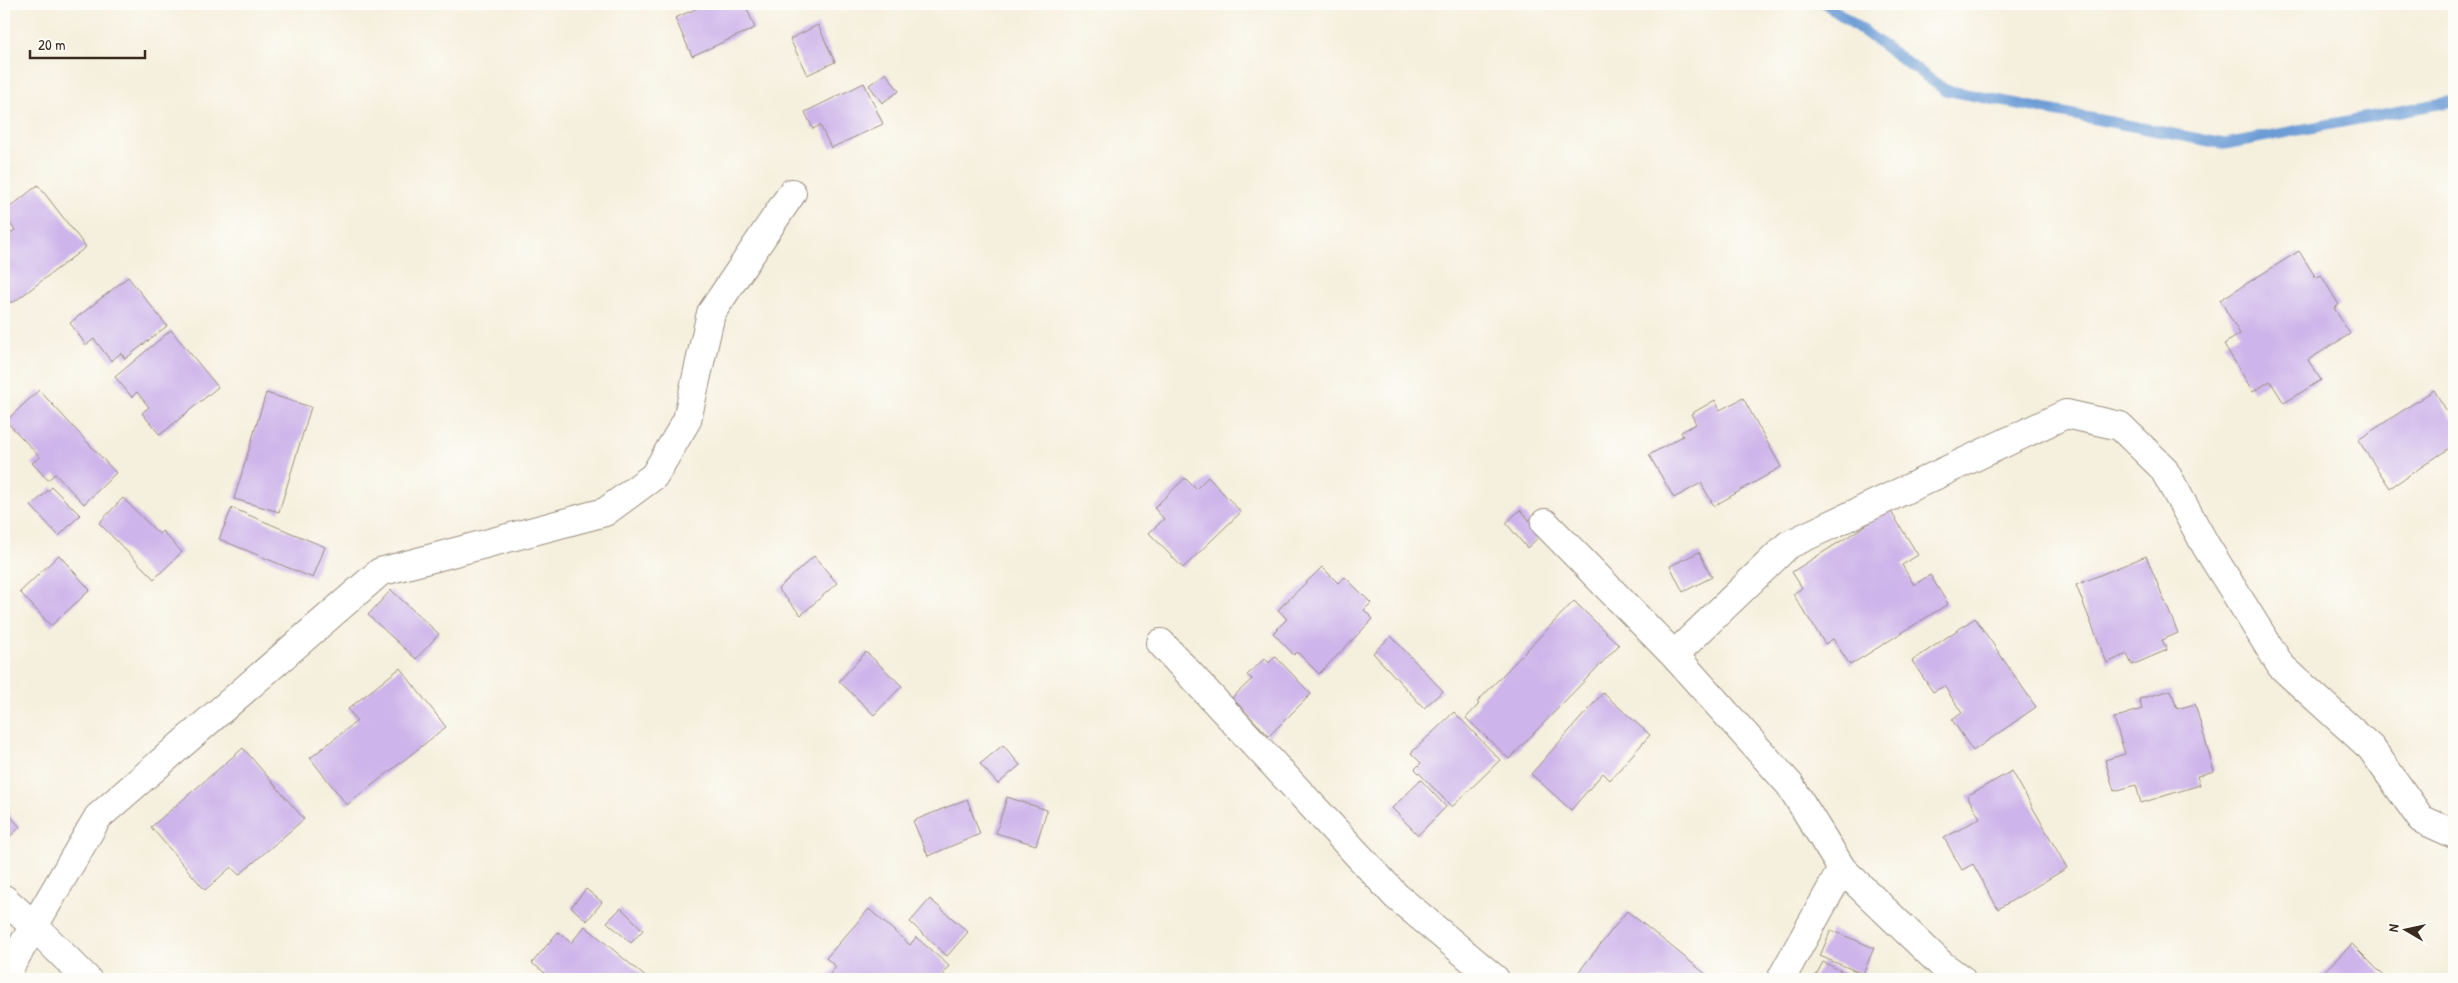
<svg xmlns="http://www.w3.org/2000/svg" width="2458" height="983" font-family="'Patrick Hand',sans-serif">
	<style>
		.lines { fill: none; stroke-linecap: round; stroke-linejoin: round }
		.stream { stroke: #6c9cd5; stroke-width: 11 }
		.building { fill: #cdb4ea }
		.street-casing { stroke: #988c7e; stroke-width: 30 }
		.street { stroke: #fff; stroke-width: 28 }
	</style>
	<rect width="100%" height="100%" fill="#fdfcf7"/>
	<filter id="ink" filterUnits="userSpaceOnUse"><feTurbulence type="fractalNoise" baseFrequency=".02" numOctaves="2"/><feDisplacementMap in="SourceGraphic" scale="10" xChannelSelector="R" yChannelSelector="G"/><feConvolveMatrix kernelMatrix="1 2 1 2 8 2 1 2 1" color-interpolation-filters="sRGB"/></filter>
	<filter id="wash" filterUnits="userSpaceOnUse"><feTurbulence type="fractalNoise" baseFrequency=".0096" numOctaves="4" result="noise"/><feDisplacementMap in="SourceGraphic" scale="20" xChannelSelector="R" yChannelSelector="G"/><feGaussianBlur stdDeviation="1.12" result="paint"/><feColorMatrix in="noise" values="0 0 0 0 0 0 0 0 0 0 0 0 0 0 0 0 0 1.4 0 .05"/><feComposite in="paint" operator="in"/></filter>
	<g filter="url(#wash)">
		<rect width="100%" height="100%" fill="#f5efdd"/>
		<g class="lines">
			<path class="stream" d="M 1826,4 L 1945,90 L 2225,144 L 2454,101"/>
		</g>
		<g id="blocks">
			<path class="building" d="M 707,4 L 745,4 L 755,28 L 692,56 L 675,18 Z
				M 818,25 L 835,62 L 807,75 L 790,39 Z
				M 886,73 L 899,91 L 882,103 L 869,85 Z
				M 864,83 L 883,124 L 831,148 L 820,125 L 813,129 L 805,112 Z
				M 38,185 L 86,247 L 14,302 L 4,302 L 4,238 L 15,230 L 4,216 L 4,212 Z
				M 2299,251 L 2316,278 L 2321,275 L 2339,305 L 2334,308 L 2350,334 L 2308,360 L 2321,380 L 2284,403 L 2270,381 L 2253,392 L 2224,344 L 2240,334 L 2220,300 Z
				M 128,277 L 167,326 L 125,359 L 121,353 L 111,361 L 94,339 L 86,345 L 70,323 Z
				M 171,330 L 218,387 L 160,435 L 142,413 L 149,407 L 137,392 L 132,397 L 115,377 Z
				M 39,390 L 116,473 L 84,504 L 55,474 L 48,480 L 32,463 L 40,457 L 6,421 Z
				M 2434,390 L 2454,423 L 2454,445 L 2390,488 L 2358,440 Z
				M 266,393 L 311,407 L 279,512 L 234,499 Z
				M 1743,398 L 1781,467 L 1714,506 L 1701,483 L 1674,498 L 1649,455 L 1683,436 L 1681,432 L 1696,424 L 1691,414 L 1715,400 L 1720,410 Z
				M 1208,477 L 1241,512 L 1183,568 L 1149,533 L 1164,519 L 1154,508 L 1185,478 L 1196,489 Z
				M 52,487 L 80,515 L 59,536 L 31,506 Z
				M 123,498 L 159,534 L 162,531 L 182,552 L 154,579 L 99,523 Z
				M 232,508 L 325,547 L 313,578 L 219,539 Z
				M 1520,510 L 1542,534 L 1527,548 L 1506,523 Z
				M 1890,510 L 1918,555 L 1902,565 L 1914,585 L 1930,575 L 1948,604 L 1850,665 L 1833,639 L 1825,644 L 1793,594 L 1802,588 L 1792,572 Z
				M 1699,552 L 1712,577 L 1683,592 L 1670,566 Z
				M 59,555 L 90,590 L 51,626 L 20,592 Z
				M 814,556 L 837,583 L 801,615 L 778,589 Z
				M 2146,556 L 2178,633 L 2162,640 L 2167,650 L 2132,665 L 2127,654 L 2107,663 L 2076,585 Z
				M 1322,567 L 1338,583 L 1345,577 L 1371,603 L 1364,610 L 1373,619 L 1319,674 L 1297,652 L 1294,655 L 1273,633 L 1287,619 L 1278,610 Z
				M 391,590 L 439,634 L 416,659 L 368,615 Z
				M 1574,601 L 1619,645 L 1509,759 L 1466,718 L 1479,704 L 1477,702 Z
				M 1975,618 L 2036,707 L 1973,751 L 1952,720 L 1962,713 L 1944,686 L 1933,692 L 1912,661 Z
				M 1391,636 L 1443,691 L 1424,708 L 1373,653 Z
				M 866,652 L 902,686 L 874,715 L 839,681 Z
				M 1275,656 L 1311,694 L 1269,736 L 1232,698 L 1252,679 L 1247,675 L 1265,658 L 1269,663 Z
				M 400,668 L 446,727 L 347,805 L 310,758 L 357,721 L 348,709 Z
				M 2171,690 L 2177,709 L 2195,704 L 2214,771 L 2197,776 L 2200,785 L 2141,803 L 2136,785 L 2114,791 L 2105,760 L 2125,754 L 2114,718 L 2142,709 L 2139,699 Z
				M 1603,693 L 1650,735 L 1610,780 L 1603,773 L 1571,810 L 1531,774 Z
				M 1454,712 L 1500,760 L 1452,807 L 1415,769 L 1421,763 L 1411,753 Z
				M 1003,745 L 1020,765 L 998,784 L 980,764 Z
				M 243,748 L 304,819 L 239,875 L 231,867 L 205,890 L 151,827 Z
				M 2012,771 L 2067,868 L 1998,909 L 1973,864 L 1962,870 L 1944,838 L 1980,818 L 1967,796 Z
				M 1421,780 L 1446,807 L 1418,835 L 1392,808 Z
				M 1007,797 L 1047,810 L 1036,845 L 996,833 Z
				M 967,799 L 980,834 L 928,856 L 913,821 Z
				M 4,809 L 20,827 L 4,842 Z
				M 586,889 L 602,902 L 587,921 L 571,907 Z
				M 930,899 L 968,932 L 947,956 L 910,922 Z
				M 621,908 L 643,930 L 631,943 L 607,922 Z
				M 869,909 L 910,945 L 916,937 L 949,966 L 943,973 L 949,979 L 831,979 L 828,976 L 836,967 L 826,958 Z
				M 1627,911 L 1712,979 L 1573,979 Z
				M 585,926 L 648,979 L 540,979 L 545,973 L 532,963 L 558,932 L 571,943 Z
				M 1831,930 L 1874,948 L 1863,974 L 1820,956 Z
				M 2352,944 L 2387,979 L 2316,979 Z
				M 1823,962 L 1857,979 L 1814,979 Z"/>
		</g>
	</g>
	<g filter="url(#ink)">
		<use href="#blocks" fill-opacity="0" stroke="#988c7e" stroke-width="1"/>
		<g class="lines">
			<g class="street-casing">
				<path id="street" d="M 1545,523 L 1674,655 L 1790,785 L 1842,869 L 1781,979
					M 1161,643 L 1396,896 L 1495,979
					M 1674,655 L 1788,545 L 2066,414 L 2120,426 L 2163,468 L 2206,546 L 2281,666 L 2371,748 L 2421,819 L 2454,834
					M 1842,869 L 1942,965 L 1961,979
					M 4,899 L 35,927 L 87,979
					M 4,977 L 98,817 L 380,572 L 605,512 L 654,476 L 687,420 L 711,313 L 792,193"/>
			</g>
			<use href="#street" class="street"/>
		</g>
	</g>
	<rect width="2458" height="983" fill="none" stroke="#fdfcf7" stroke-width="20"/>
	<g transform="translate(2406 930) rotate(279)" stroke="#fdfcf7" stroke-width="4" paint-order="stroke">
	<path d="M0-4L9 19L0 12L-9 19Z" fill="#3b2a1e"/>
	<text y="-8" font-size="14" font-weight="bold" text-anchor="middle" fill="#3b2a1e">N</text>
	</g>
	<path d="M30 50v8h115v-8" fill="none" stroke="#3b2a1e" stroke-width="2.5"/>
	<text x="38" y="50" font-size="15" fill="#3b2a1e" stroke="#fdfcf7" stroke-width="4" paint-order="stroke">20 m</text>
</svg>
